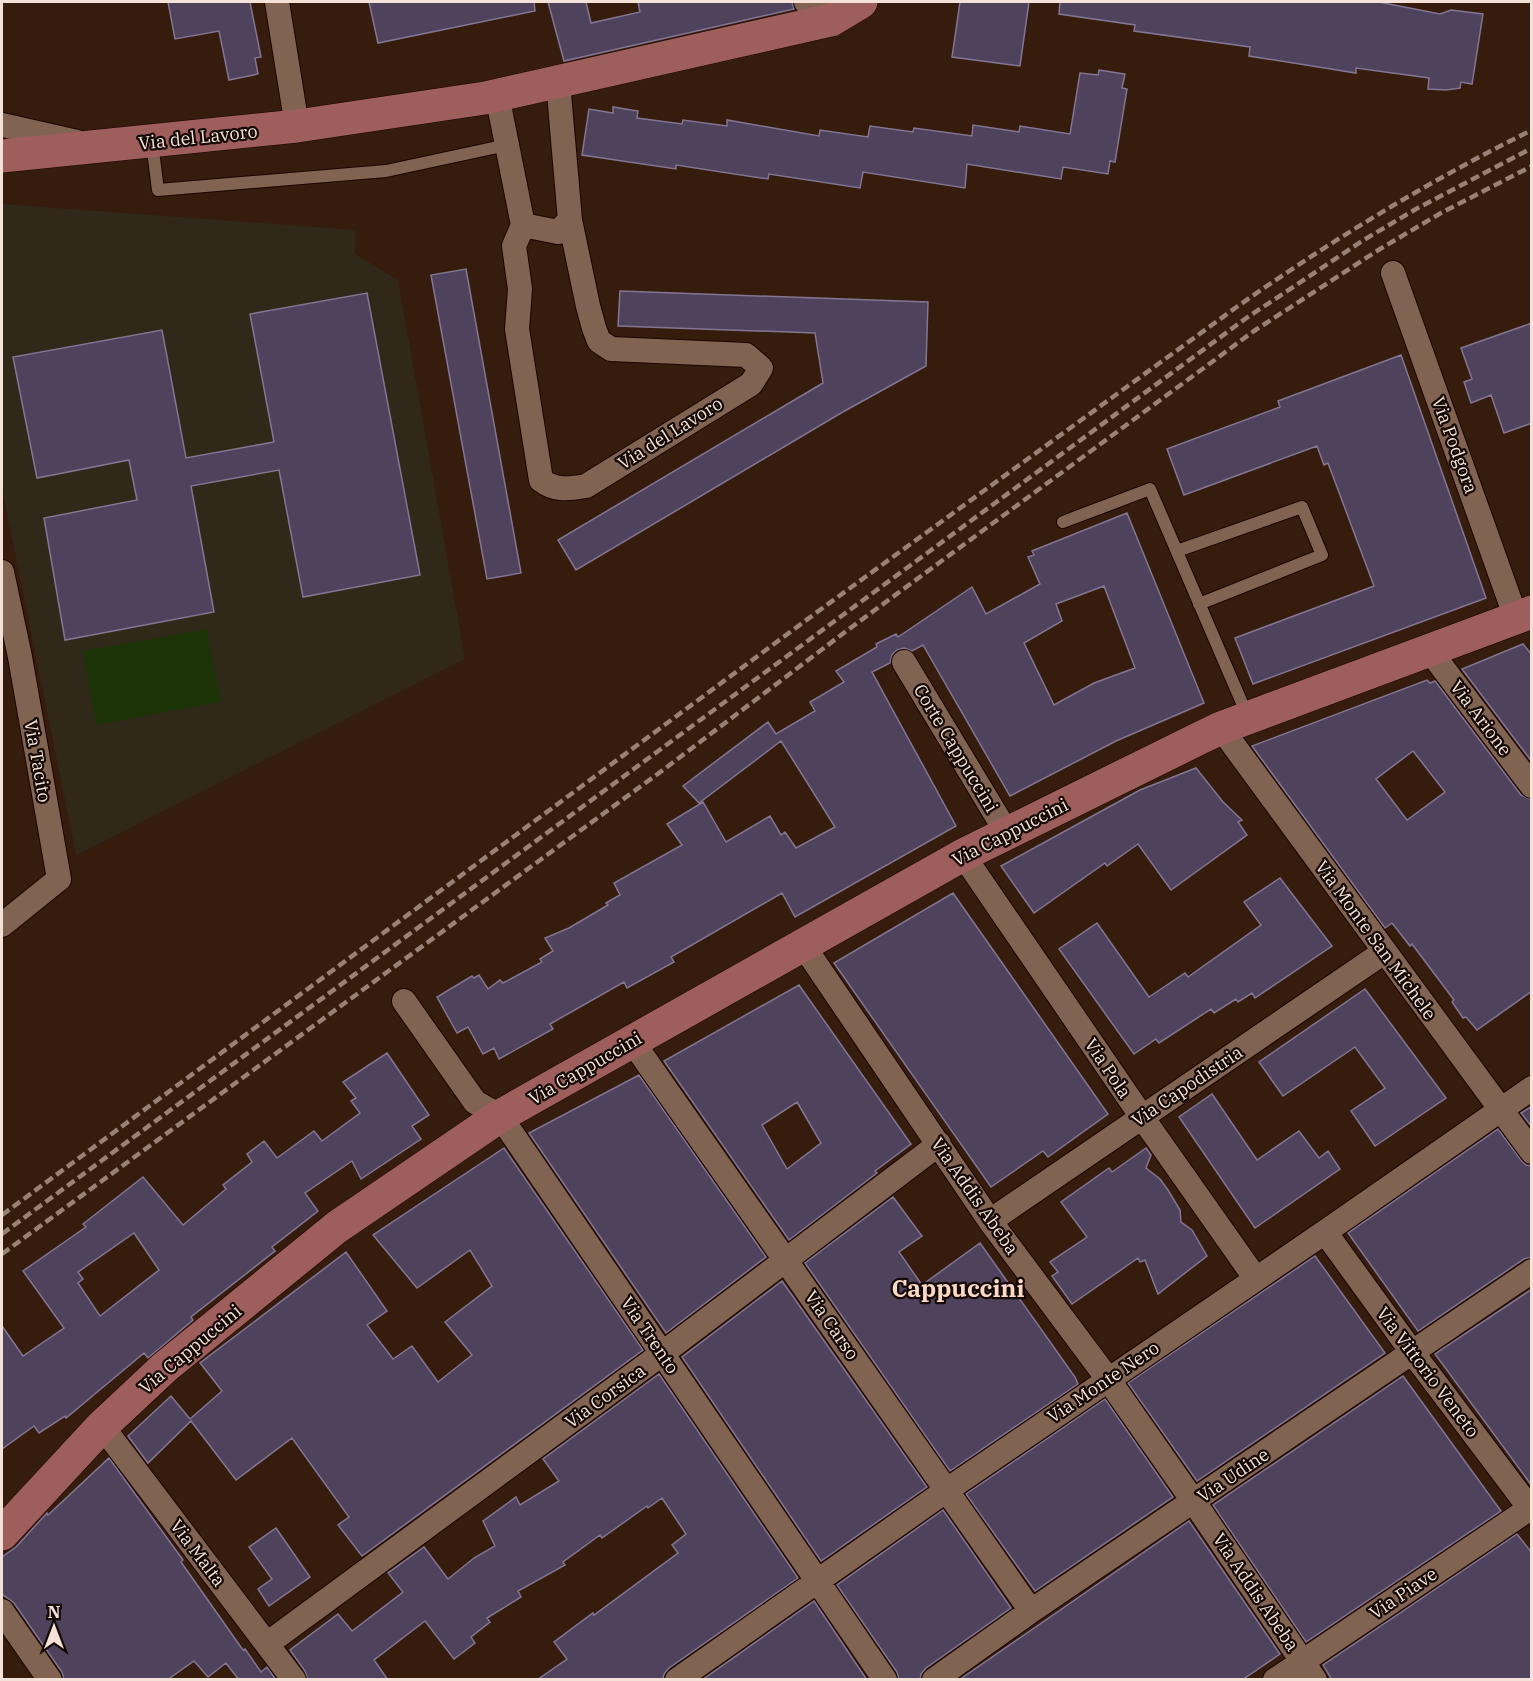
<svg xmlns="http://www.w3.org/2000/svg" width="1533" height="1681" font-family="'IBM Plex Serif',serif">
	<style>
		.education { fill: #302919 }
		.green { fill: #1d3408 }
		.building { fill: #4e425d; stroke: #837693; stroke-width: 1.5; fill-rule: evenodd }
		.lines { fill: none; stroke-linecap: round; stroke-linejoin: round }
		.lane-casing { stroke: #1b0500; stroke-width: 14 }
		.street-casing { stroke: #1b0500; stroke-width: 26 }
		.secondary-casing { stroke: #1b0500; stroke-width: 34 }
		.lane { stroke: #816352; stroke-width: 12 }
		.street { stroke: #816352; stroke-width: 24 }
		.secondary { stroke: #9d5e5c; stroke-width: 33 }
		.rail { stroke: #988276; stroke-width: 4.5; stroke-dasharray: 9 4.5; stroke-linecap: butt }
		.labels { text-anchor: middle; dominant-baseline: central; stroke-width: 4.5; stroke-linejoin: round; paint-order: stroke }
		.street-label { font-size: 18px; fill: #f4e2d8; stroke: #140904 }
		.district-label { font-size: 24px; font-weight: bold; fill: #fbd9c6; stroke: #140904 }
	</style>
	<rect width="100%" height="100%" fill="#351c0d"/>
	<path class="education" d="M 2,204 L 356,230 L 355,254 L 398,280 L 465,659 L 76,855 L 2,488 Z"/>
	<path class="green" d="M 207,629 L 221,702 L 96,725 L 83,651 Z"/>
	<path class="building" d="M 168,2 L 250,2 L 261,57 L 255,58 L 258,74 L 229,80 L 219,31 L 175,39 Z
		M 369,2 L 534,2 L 535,11 L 378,43 Z
		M 548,2 L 586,2 L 591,23 L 640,12 L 638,2 L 792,2 L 794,9 L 564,61 Z
		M 960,2 L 1029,2 L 1020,66 L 952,57 Z
		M 1060,2 L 1379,2 L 1440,14 L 1451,10 L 1483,14 L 1472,84 L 1461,82 L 1460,88 L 1446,90 L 1428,89 L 1429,78 L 1356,68 L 1356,73 L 1249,56 L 1250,47 L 1134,31 L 1135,25 L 1059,14 Z
		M 1099,70 L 1125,74 L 1122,88 L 1127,89 L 1115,162 L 1110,161 L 1108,174 L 1063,167 L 1061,179 L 967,164 L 965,188 L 863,172 L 860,188 L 769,174 L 768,179 L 676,165 L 676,169 L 582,155 L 589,109 L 613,113 L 613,107 L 638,111 L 637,118 L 682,124 L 683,120 L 727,126 L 727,120 L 819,136 L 820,130 L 868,137 L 870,126 L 913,132 L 914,128 L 972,136 L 973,125 L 1019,132 L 1020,126 L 1070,134 L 1080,73 L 1098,75 Z
		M 466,269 L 521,573 L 487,579 L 431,275 Z
		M 620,291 L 928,302 L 926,366 L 841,413 L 576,570 L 558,540 L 823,383 L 815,333 L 618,326 Z
		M 367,293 L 420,575 L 303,597 L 279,470 L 191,486 L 214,612 L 65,640 L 44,518 L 137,500 L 129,460 L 37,478 L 13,357 L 162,330 L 186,458 L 274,442 L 250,314 Z
		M 1532,323 L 1532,423 L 1504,433 L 1491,395 L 1471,403 L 1464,382 L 1472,379 L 1461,348 Z
		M 1401,355 L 1486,598 L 1253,684 L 1235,638 L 1374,586 L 1328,463 L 1324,465 L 1317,446 L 1184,495 L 1167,449 L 1280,407 L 1278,401 Z
		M 1127,513 L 1204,703 L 1116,741 L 1010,796 L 923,645 L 912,651 L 904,648 L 897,650 L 892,655 L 890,663 L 872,672 L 956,826 L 795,917 L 782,893 L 671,957 L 674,962 L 627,988 L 624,982 L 550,1024 L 553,1029 L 499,1059 L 494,1048 L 483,1054 L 468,1027 L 457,1033 L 437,997 L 472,976 L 474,978 L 479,975 L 488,989 L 500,980 L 503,983 L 542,962 L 540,959 L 553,951 L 545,938 L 569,928 L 608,905 L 606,903 L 620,895 L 614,883 L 682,845 L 667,824 L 703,802 L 726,842 L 770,816 L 781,835 L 785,832 L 796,848 L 835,827 L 781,741 L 699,803 L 683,786 L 768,722 L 776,734 L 815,711 L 810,702 L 844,682 L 836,671 L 877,647 L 876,644 L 896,634 L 898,637 L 972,587 L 986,614 L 1040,584 L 1028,557 L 1034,555 L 1032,551 ZM 1104,586 L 1135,668 L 1094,683 L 1054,705 L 1024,643 L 1062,621 L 1056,604 Z
		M 1523,644 L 1532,655 L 1532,762 L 1462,669 Z
		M 1427,680 L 1430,683 L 1435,681 L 1521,795 L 1532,800 L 1532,991 L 1477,1030 L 1466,1017 L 1463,1018 L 1452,1002 L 1454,1000 L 1412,944 L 1410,946 L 1392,923 L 1385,928 L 1252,746 ZM 1413,751 L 1445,792 L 1407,820 L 1376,779 Z
		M 1196,768 L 1223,802 L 1242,820 L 1238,822 L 1247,835 L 1171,890 L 1138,844 L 1107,866 L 1105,863 L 1034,913 L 1001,866 L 1140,790 Z
		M 1280,878 L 1332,946 L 1255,998 L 1252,993 L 1238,1002 L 1236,999 L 1214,1013 L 1211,1009 L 1159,1043 L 1156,1039 L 1134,1054 L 1059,949 L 1097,923 L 1149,997 L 1185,973 L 1188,977 L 1261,925 L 1244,902 Z
		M 953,893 L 1108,1114 L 1048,1157 L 1043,1151 L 991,1187 L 834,963 Z
		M 799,985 L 911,1144 L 875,1171 L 877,1173 L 789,1240 L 664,1061 ZM 797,1102 L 821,1143 L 787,1169 L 762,1125 Z
		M 1365,989 L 1446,1098 L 1375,1146 L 1351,1111 L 1385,1088 L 1355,1047 L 1283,1096 L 1259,1062 Z
		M 387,1053 L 429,1115 L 412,1126 L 421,1139 L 361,1179 L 352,1161 L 305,1193 L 318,1211 L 272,1247 L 275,1251 L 191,1317 L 193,1320 L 148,1358 L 144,1353 L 66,1418 L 65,1416 L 39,1433 L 34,1426 L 2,1449 L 2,1326 L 23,1356 L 64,1328 L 23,1271 L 86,1227 L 83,1224 L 143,1177 L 183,1225 L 226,1189 L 223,1185 L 252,1162 L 247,1154 L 264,1141 L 277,1158 L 314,1131 L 322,1141 L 360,1113 L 351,1101 L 356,1098 L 343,1082 ZM 134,1233 L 159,1270 L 100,1316 L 78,1283 L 83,1279 L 78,1272 Z
		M 639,1075 L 766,1257 L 666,1333 L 529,1133 Z
		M 1212,1094 L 1257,1160 L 1299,1131 L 1319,1158 L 1328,1151 L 1340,1169 L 1255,1228 L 1179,1117 Z
		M 1532,1106 L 1532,1127 L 1521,1113 Z
		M 1498,1129 L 1521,1160 L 1526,1165 L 1532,1166 L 1532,1257 L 1524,1259 L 1418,1331 L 1348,1233 Z
		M 504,1148 L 643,1350 L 362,1556 L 338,1525 L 349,1517 L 292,1438 L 236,1480 L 191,1421 L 148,1463 L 128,1436 L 171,1396 L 190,1419 L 222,1391 L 200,1363 L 346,1252 L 387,1311 L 367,1325 L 393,1359 L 412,1346 L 438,1382 L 472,1355 L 445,1322 L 492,1286 L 470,1250 L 417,1288 L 373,1235 Z
		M 1146,1148 L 1151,1155 L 1146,1168 L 1160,1179 L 1168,1190 L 1180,1210 L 1181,1222 L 1192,1230 L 1207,1256 L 1158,1294 L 1145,1260 L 1140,1262 L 1138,1258 L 1072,1304 L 1052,1276 L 1058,1272 L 1050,1262 L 1087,1237 L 1061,1202 L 1109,1168 L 1112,1172 Z
		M 893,1197 L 922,1236 L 899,1252 L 922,1285 L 980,1243 L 1075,1377 L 1078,1384 L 950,1471 L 805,1263 Z
		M 1315,1256 L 1385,1353 L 1197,1481 L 1128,1383 Z
		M 782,1281 L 927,1487 L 821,1561 L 682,1357 Z
		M 1532,1289 L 1532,1486 L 1435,1354 Z
		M 659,1374 L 798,1578 L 669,1668 L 664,1674 L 663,1680 L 537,1680 L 567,1659 L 554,1642 L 593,1613 L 594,1615 L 678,1553 L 672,1545 L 686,1534 L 662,1498 L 648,1508 L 647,1506 L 602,1538 L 600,1535 L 563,1562 L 565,1565 L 518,1591 L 521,1597 L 487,1618 L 490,1622 L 471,1637 L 475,1643 L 454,1659 L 425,1621 L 374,1660 L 388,1680 L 308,1680 L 305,1671 L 290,1650 L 338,1614 L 352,1631 L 403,1592 L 388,1573 L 424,1547 L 448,1579 L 474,1558 L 495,1546 L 483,1521 L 516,1497 L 520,1505 L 559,1481 L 543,1459 Z
		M 1403,1376 L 1501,1511 L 1306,1642 L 1213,1505 Z
		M 1105,1399 L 1173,1497 L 1035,1591 L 966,1494 Z
		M 109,1458 L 183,1560 L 181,1562 L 243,1650 L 245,1649 L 261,1672 L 267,1667 L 276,1680 L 239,1680 L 226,1663 L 208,1677 L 194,1661 L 167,1680 L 64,1680 L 62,1672 L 14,1603 L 2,1594 L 2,1557 L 16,1547 L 47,1513 L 48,1515 Z
		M 943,1510 L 1011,1608 L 926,1668 L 921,1674 L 920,1680 L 899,1680 L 897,1672 L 837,1585 Z
		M 1189,1521 L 1280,1654 L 1242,1680 L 959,1680 Z
		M 276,1528 L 310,1577 L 269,1606 L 258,1589 L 272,1579 L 249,1547 Z
		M 1517,1534 L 1532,1553 L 1532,1680 L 1332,1680 L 1323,1665 Z
		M 814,1601 L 867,1680 L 702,1680 Z"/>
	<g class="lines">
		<g class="lane-casing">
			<path id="lane" d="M 152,143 L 158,190 L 386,171 L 507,145
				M 1063,522 L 1150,489 L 1248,717
				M 1177,551 L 1302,507 L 1322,555 L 1199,604"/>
		</g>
		<g class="street-casing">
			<path id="street" d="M 277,2 L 297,126
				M 806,2 L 831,20
				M 497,95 L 523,225 L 558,232 L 570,220 L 558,82
				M 2,125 L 77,142
				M 523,225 L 514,246 L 520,289 L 517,329 L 541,480 C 555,491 569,489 586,486 L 751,384 L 761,368 L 746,355 L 611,349 L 599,341 L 594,328 L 588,306 L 570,220
				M 1393,273 L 1516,618
				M 2,572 L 20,657 L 59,879 L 2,925
				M 1430,651 L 1532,786
				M 904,662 L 1007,833
				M 1221,728 L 1532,1152
				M 963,855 L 1142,1117 L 1256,1279
				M 803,945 L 990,1221 L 1108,1379 L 1194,1502 L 1315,1680
				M 404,1001 L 475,1102 L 500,1116 L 885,1680
				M 632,1041 L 1031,1611
				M 990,1221 L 1384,952
				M 1325,1232 L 1412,1352 L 1532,1511
				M 102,1426 L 294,1680
				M 2,1611 L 50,1680
				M 267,1644 L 663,1353 L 939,1144
				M 677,1680 L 947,1490 L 1325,1232 L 1532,1088
				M 934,1680 L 1031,1611 L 1532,1271
				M 1275,1680 L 1532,1507"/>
		</g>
		<g class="secondary-casing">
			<path id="secondary" d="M 2,156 L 297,126 L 485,98 L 831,20 L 861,2
				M 2,1534 L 102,1426 L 165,1367 L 337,1227 L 500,1116 L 963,855 L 1202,737 L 1221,728 L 1532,612"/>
		</g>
		<use href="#lane" class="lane"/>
		<use href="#street" class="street"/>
		<use href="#secondary" class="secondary"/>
		<path class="rail" d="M 2,1215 L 824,607 L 1238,306 C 1332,240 1429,181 1532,130
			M 2,1234 L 1245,319 L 1362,241 L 1416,209 L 1532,148
			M 2,1254 L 663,770 L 845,632 L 1254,331 L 1380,249 L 1441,213 L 1532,166"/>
	</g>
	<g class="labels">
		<g class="street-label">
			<text transform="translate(198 137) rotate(-6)">Via del Lavoro</text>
			<text transform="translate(670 433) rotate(-32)">Via del Lavoro</text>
			<text transform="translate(1455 445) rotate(70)">Via Podgora</text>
			<text transform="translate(1481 718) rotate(53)">Via Arione</text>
			<text transform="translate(956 748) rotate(59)">Corte Cappuccini</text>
			<text transform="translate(38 761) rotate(80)">Via Tacito</text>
			<text transform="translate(1010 832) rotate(-27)">Via Cappuccini</text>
			<text transform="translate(1376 940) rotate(54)">Via Monte San Michele</text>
			<text transform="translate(585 1068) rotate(-30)">Via Cappuccini</text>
			<text transform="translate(1108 1068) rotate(56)">Via Pola</text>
			<text transform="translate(1187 1086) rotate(-34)">Via Capodistria</text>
			<text transform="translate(975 1196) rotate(55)">Via Addis Abeba</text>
			<text transform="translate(832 1325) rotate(55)">Via Carso</text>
			<text transform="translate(650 1335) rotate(56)">Via Trento</text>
			<text transform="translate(190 1349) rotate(-40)">Via Cappuccini</text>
			<text transform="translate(1428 1372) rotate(53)">Via Vittorio Veneto</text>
			<text transform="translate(1103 1382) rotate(-34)">Via Monte Nero</text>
			<text transform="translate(605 1396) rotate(-36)">Via Corsica</text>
			<text transform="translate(1233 1475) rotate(-34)">Via Udine</text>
			<text transform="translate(198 1553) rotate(53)">Via Malta</text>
			<text transform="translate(1256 1592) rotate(56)">Via Addis Abeba</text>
			<text transform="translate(1403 1593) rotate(-34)">Via Piave</text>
		</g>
		<g class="district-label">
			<text x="958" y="1288">Cappuccini</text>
		</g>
	</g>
	<rect width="1533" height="1681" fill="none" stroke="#f4e2d8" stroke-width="6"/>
	<g transform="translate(54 1627)" stroke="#140904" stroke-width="4.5" paint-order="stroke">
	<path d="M0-4.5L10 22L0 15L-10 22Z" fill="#f4e2d8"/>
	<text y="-9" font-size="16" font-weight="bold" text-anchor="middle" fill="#f4e2d8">N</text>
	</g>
</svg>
